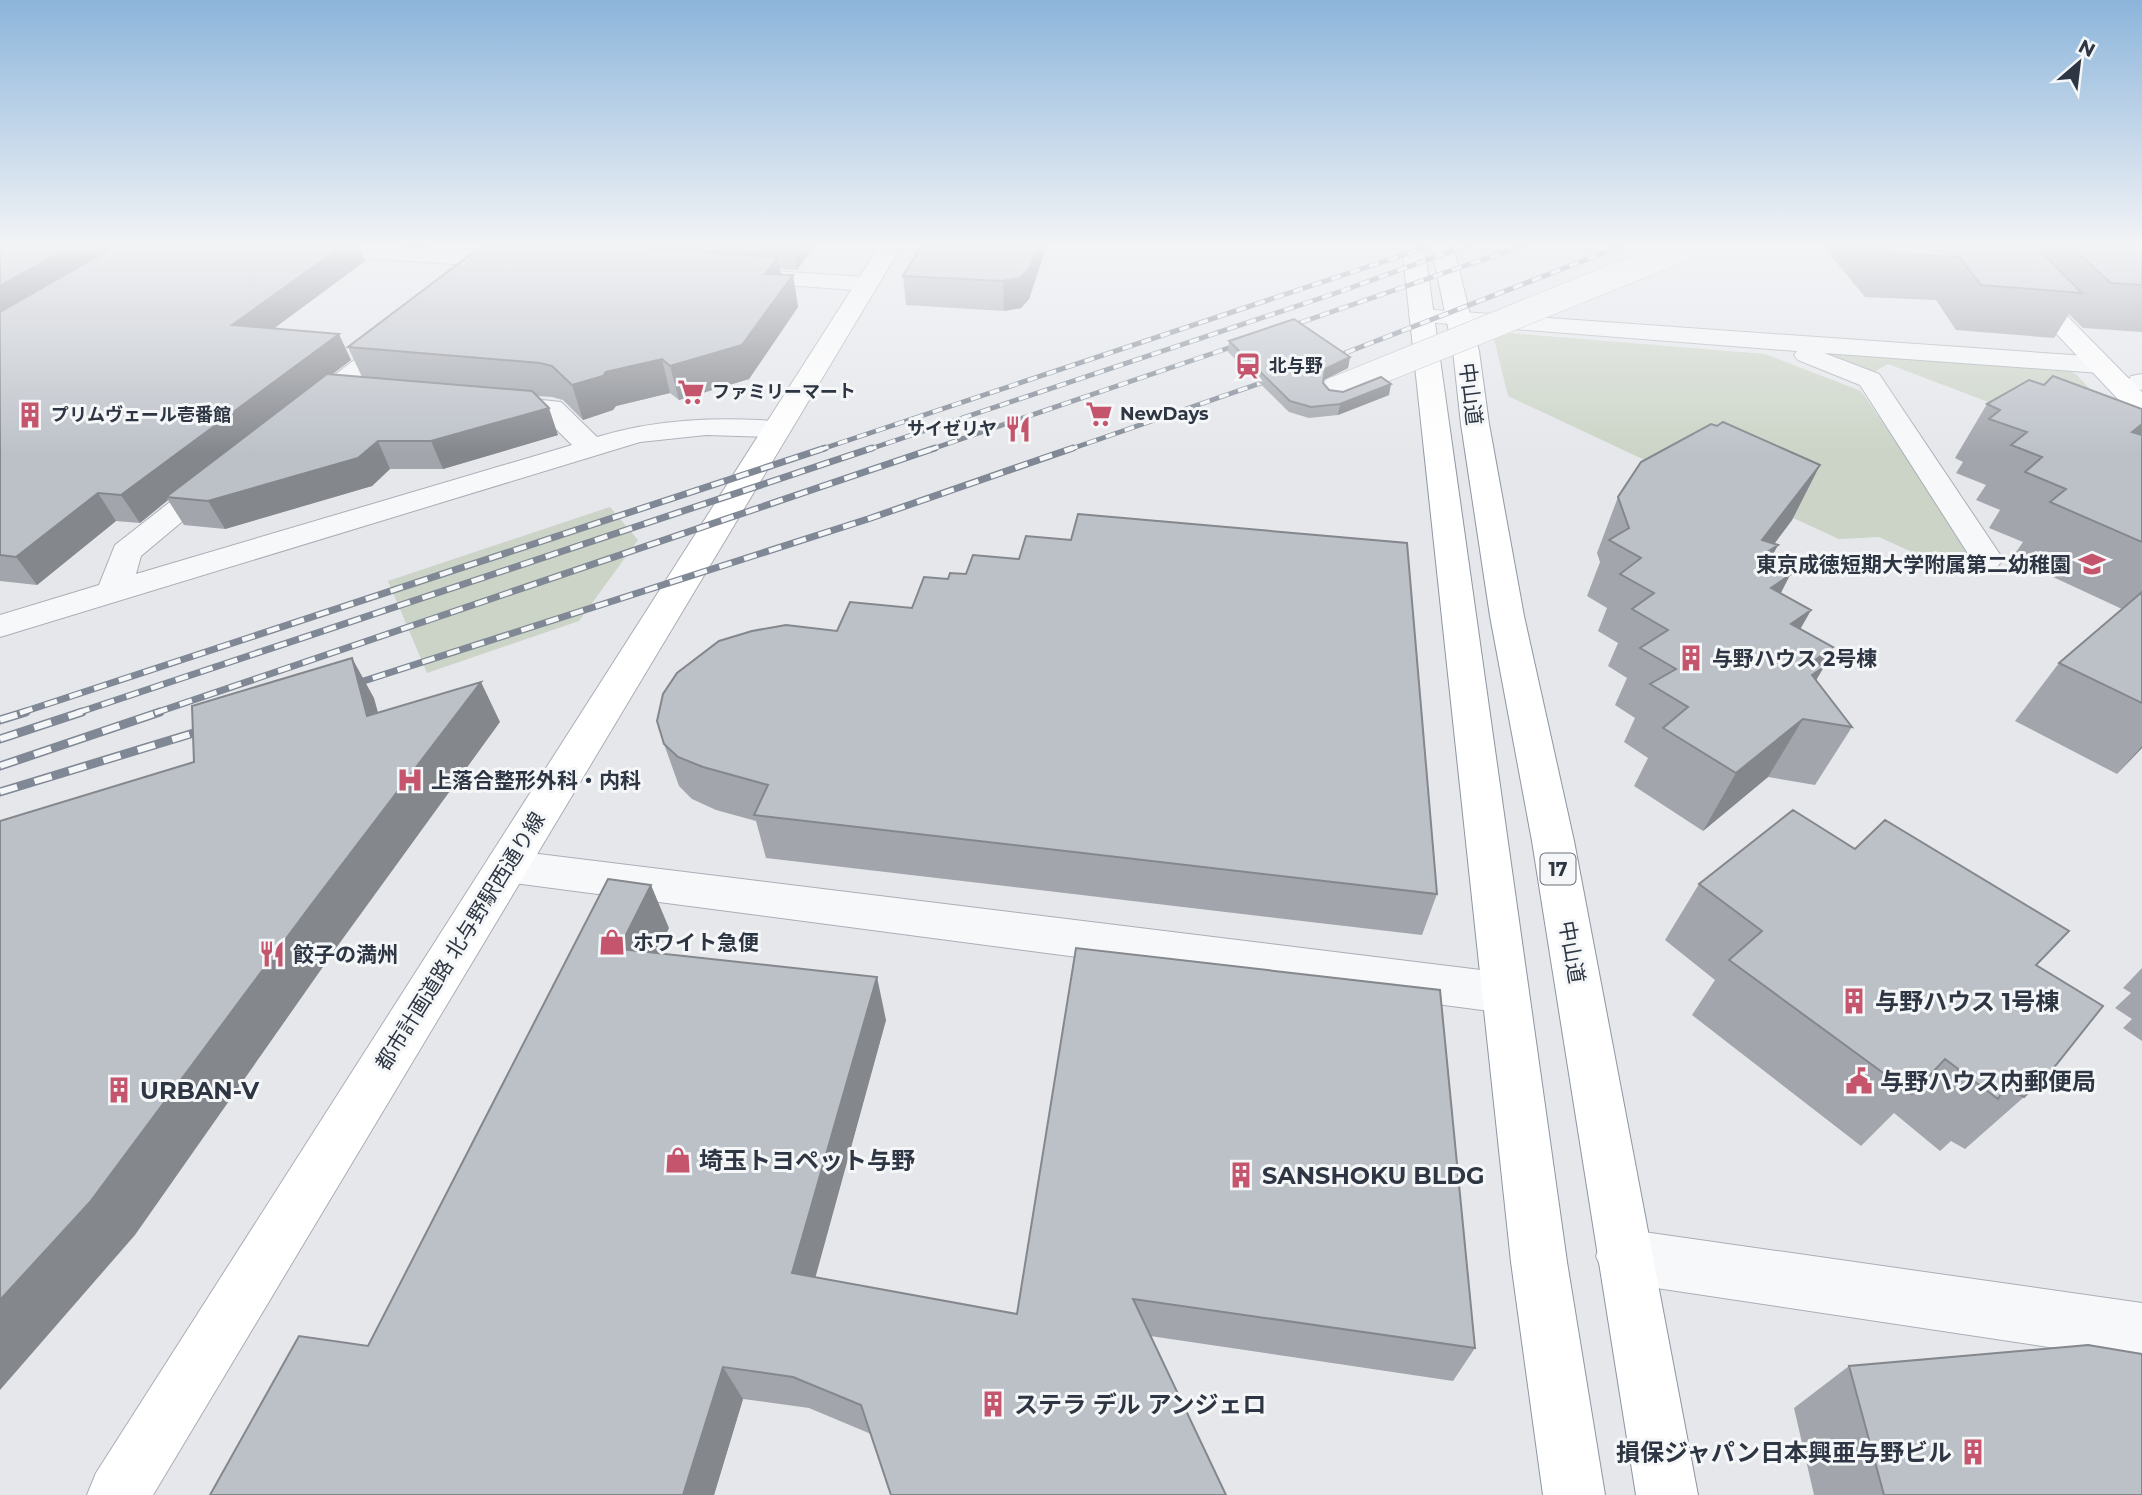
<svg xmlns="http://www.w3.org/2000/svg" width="2142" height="1495" font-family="Montserrat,'Noto Sans JP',sans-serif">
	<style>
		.green { fill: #cbd4c6 }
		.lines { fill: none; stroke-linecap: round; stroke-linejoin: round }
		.street-casing { stroke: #aaaeb5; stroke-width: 2 }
		.secondary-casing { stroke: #aaaeb5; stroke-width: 2 }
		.highway-casing { stroke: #8d96a1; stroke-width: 2 }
		.street { fill: #f7f8fa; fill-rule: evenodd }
		.secondary { fill: #fff; fill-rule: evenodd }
		.highway { fill: #fff; fill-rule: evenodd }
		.rail-far2-casing { stroke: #7f8894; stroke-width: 5 }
		.rail-far1-casing { stroke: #7f8894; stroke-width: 7 }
		.rail-casing { stroke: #7f8894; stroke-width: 9 }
		.rail-far2 { stroke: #f4f6f8; stroke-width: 3.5; stroke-dasharray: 10; stroke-linecap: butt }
		.rail-far1 { stroke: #f4f6f8; stroke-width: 4.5; stroke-dasharray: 13; stroke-linecap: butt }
		.rail { stroke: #f4f6f8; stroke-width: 6; stroke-dasharray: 18; stroke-linecap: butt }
		.street-bridge-casing { stroke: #aaaeb5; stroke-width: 26; stroke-linecap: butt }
		.street-bridge { stroke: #f7f8fa; stroke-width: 25 }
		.wall { fill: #a2a6ac }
		.shaded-wall { fill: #84878c }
		.building { fill: #bcc1c8; stroke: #84878c; stroke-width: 2 }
		.labels { text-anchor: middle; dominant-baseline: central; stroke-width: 6; stroke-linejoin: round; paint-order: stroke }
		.far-poi-label { font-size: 18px; font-weight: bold; fill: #2d3642; stroke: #f4f6f8; text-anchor: start }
		.shield { fill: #f4f6f8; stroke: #697079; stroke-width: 2 }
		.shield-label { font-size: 19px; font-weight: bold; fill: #2d3642 }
		.street-label { font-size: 21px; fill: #2d3642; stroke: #f4f6f8 }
		.poi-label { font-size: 21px; font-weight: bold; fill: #2d3642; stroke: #f4f6f8; text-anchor: start }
		.near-poi-label { font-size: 24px; font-weight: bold; fill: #2d3642; stroke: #f4f6f8; text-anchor: start }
	</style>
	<rect width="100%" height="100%" fill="#e5e7eb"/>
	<path class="green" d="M 1510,333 L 1765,354 L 1861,391 L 1973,555 L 1947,568 L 1879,537 L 1839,539 L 1700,475 L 1681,477 L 1508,396 L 1494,339 Z
		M 1820,353 L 2069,371 L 2076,374 L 2142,445 L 2142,460 L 1888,364 L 1872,373 Z
		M 610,507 L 638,540 L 579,621 L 427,673 L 388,581 Z"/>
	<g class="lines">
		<g class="street-casing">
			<path id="street" d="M 253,245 L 374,245 L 518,254 L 526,256 L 529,261 L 526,266 L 518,268 L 264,252 L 256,250 Z
				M 743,269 L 866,277 L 874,279 L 878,284 L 874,289 L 866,291 L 735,281 L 731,276 L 735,271 Z
				M 1421,309 L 2100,357 L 2109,359 L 2113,365 L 2109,371 L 2100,373 L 1824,353 L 1879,374 L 2003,559 L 1998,566 L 1987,569 L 1976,566 L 1860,385 L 1798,360 L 1794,355 L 1797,351 L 1412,321 L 1409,316 L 1412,311 Z
				M 400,329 L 409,332 L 413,337 L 409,342 L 319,414 L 309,416 L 299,414 L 295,408 L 299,402 L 391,332 Z
				M 2142,374 L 2142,390 L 2131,388 L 2127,382 L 2131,376 Z
				M 495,395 L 561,402 L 597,437 C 657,419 714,417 777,421 L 787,423 L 791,429 L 787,435 L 777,437 L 706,435 L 640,442 L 0,637 L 0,615 L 99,585 L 115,545 L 207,473 L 218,470 L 229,473 L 233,479 L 141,556 L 136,574 L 572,445 L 543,416 L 485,409 L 481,403 L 485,397 Z
				M 506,850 L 1505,973 L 1521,979 L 1528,993 L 1521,1007 L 1505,1013 L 506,882 L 491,878 L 485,866 L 491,854 Z
				M 1623,1229 L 2142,1303 L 2142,1361 L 1623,1283 L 1604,1275 L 1596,1256 L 1604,1237 Z"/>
		</g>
		<g class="secondary-casing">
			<path id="secondary" d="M 880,245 L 902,245 L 153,1495 L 87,1495 L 96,1473 Z
				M 1973,245 L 1997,245 L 2142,392 L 2142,416 L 2132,414 Z"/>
		</g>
		<g class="highway-casing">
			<path id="highway" d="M 1402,245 L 1424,245 L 1567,1262 L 1605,1495 L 1543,1495 L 1511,1262 Z
				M 1431,245 L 1453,245 L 1479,351 L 1489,424 L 1524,616 L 1574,841 L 1698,1495 L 1636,1495 L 1532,841 L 1490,616 L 1461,424 L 1453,351 Z"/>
		</g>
		<use href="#street" class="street"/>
		<use href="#secondary" class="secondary"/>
		<use href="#highway" class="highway"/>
		<g class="rail-far2-casing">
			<path id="rail-far2" d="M 1282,329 L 1525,245
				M 1327,360 L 1624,245
				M 819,450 L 1433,245
				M 867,450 L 1342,291 L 1468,245
				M 929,450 L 1246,342
				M 1068,450 L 1278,377"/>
		</g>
		<g class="rail-far1-casing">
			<path id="rail-far1" d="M 348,686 L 868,519 L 1073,448
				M 20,713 L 825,448
				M 77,713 L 872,448
				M 155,713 L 935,448"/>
		</g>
		<g class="rail-casing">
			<path id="rail" d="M 0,720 L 26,712
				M 0,739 L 82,712
				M 0,766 L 160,712
				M 0,792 L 210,728"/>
		</g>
		<use href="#rail-far2" class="rail-far2"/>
		<use href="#rail-far1" class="rail-far1"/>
		<use href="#rail" class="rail"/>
		<g class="street-bridge-casing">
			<path id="street-bridge" d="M 1336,389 L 1692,245"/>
		</g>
		<use href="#street-bridge" class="street-bridge"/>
	</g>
	<path class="wall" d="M 0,245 L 358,245 L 365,261 L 274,328 L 351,360 L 332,374 L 362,377 L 348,347 L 483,245 L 815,245 L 797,270 L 780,269 L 781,275 L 793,275 L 798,307 L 749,379 L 679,400 L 670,393 L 616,406 L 613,410 L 583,420 L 563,400 L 552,397 L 537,396 L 558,435 L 443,469 L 390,469 L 372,486 L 225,529 L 184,525 L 168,500 L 140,523 L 116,521 L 37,585 L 0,581 Z
		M 922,245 L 1047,245 L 1029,299 L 1021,308 L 1004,311 L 906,305 L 903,276 Z
		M 1822,245 L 2142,245 L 2142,332 L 2083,328 L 2069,314 L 2054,338 L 1956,330 L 1936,300 L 1865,297 Z
		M 1229,341 L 1350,357 L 1348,368 L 1324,380 L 1323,383 L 1329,390 L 1389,395 L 1338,415 L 1309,418 L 1289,412 L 1228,352 Z
		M 2044,385 L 2142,409 L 2142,433 L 2141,435 L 2142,435 L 2142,748 L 2117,774 L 2015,721 L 2059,663 L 2122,609 L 2012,558 L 2023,542 L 1989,528 L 2000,510 L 1976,500 L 1986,485 L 1956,473 L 1963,462 L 1955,458 L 1987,404 Z
		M 1820,465 L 1792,520 L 1774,544 L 1768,564 L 1790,575 L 1781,593 L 1811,610 L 1800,629 L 1833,647 L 1822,666 L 1816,680 L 1852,727 L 1815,785 L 1768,777 L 1703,831 L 1634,786 L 1648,758 L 1624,742 L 1635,718 L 1615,705 L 1627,678 L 1608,666 L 1618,643 L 1598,631 L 1607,608 L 1587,596 L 1600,562 L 1597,553 L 1618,497 Z
		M 664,744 L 1437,894 L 1422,935 L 766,858 L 756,821 L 716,810 L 692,799 L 679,786 Z
		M 1699,884 L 2036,965 L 2024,1097 L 1965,1149 L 1951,1141 L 1940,1151 L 1894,1113 L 1861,1146 L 1692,1015 L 1715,980 L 1665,940 Z
		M 669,928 L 657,953 L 886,1020 L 815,1277 L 1017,1314 L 1076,948 L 1475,1348 L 1453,1381 L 1150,1336 L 871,1434 L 809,1408 L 743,1399 L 714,1495 L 210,1495 L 368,1346 Z
		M 2142,968 L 2142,1041 L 2123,1028 L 2132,1019 L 2115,1008 L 2131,993 L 2123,988 Z
		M 1849,1366 L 2142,1495 L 1814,1495 L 1794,1408 Z"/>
	<path class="shaded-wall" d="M 73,245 L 128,245 L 0,320 L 0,286 Z
		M 344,245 L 358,245 L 365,261 L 245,350 L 232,325 Z
		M 793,245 L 815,245 L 797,270 Z
		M 1037,245 L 1047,245 L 1029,299 L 1021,308 L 1004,311 L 1003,281 Z
		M 778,257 L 783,288 L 765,274 Z
		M 793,275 L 798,307 L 749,379 L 679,400 L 670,366 Z
		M 339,334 L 351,360 L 172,497 L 166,497 L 168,500 L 140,523 L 121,495 Z
		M 1350,357 L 1348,368 L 1324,380 L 1325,369 Z
		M 662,359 L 670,393 L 616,406 L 613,410 L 583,420 L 572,385 L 606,372 Z
		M 1391,384 L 1389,395 L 1338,415 L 1340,404 Z
		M 549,408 L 558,435 L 443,469 L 431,441 Z
		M 2142,424 L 2142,433 L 2117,468 L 2132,432 Z
		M 378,441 L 390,469 L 372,486 L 225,529 L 208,501 Z
		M 1820,465 L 1792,520 L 1769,551 L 1778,545 L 1749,602 L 1728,616 L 1762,540 Z
		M 98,493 L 116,521 L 37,585 L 16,557 Z
		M 1790,575 L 1760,632 L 1771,588 Z
		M 1811,610 L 1779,667 L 1791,624 Z
		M 1833,647 L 1820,670 L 1824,667 L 1790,724 L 1814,661 Z
		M 352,658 L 374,698 L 390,756 L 367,716 Z
		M 481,682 L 500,722 L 339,944 L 135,1235 L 0,1390 L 0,1300 L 311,905 Z
		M 1803,719 L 1768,777 L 1703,831 L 1736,773 Z
		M 2142,746 L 2142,748 L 2117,774 Z
		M 651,885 L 669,928 L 638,991 L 619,949 Z
		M 877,977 L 886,1020 L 807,1308 L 792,1273 Z
		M 723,1367 L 743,1399 L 714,1495 L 683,1495 Z"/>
	<path class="building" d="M 0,245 L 73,245 L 0,286 Z
		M 117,245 L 344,245 L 232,325 L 339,334 L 121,495 L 98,493 L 16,557 L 0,555 L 0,312 Z
		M 483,245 L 598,245 L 778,257 L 765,274 L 793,275 L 742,345 L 670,366 L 662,359 L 606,372 L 603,376 L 572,385 L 552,366 L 540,363 L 348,347 Z
		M 922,245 L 1037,245 L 1029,269 L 1020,278 L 1003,281 L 903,276 Z
		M 1878,245 L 2034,245 L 2082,293 L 1981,285 L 1959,257 L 1886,253 Z
		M 2069,245 L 2142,245 L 2142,285 L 2111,283 Z
		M 1294,319 L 1350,357 L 1325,369 L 1323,383 L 1329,390 L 1343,392 L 1381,377 L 1391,384 L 1340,404 L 1311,407 L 1290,401 L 1229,341 Z
		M 327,374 L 532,391 L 549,408 L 431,441 L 378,441 L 358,458 L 208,501 L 166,497 Z
		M 2053,376 L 2142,409 L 2142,424 L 2132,432 L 2142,435 L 2142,542 L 2050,502 L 2066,489 L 2025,472 L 2042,457 L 2011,445 L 2027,432 L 1989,419 L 2000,410 L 1987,404 L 2029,380 L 2044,385 Z
		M 1723,422 L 1820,465 L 1762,540 L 1778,545 L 1756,559 L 1790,575 L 1771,588 L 1811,610 L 1791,624 L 1833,647 L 1814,661 L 1824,667 L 1812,675 L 1852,727 L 1803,719 L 1736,773 L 1663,728 L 1688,707 L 1650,684 L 1676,669 L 1640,648 L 1668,630 L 1632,609 L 1654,593 L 1620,574 L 1641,558 L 1609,540 L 1629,528 L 1618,497 L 1641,462 L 1711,424 L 1717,426 Z
		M 1078,514 L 1407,543 L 1437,894 L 754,815 L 768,785 L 703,767 L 678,757 L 664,744 L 657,721 L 663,694 L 677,673 L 719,641 L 752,631 L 786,625 L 837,631 L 850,602 L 912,608 L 924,577 L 948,579 L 950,573 L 966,574 L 973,555 L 1019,559 L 1026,536 L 1071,540 Z
		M 2142,592 L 2142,703 L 2059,663 Z
		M 352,658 L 367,716 L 481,682 L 311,905 L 90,1202 L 0,1300 L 0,821 L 194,762 L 192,706 Z
		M 1793,810 L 1855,849 L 1885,820 L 2069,931 L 2036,965 L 2103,1006 L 2056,1065 L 2024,1097 L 2005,1087 L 1998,1099 L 1945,1059 L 1912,1094 L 1729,960 L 1762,931 L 1699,884 Z
		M 608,879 L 651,885 L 619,949 L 877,977 L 792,1273 L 1017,1314 L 1076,948 L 1440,990 L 1475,1348 L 1133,1299 L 1226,1495 L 891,1495 L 861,1405 L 793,1377 L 723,1367 L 683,1495 L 210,1495 L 299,1336 L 368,1346 Z
		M 2088,1345 L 2142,1354 L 2142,1495 L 1884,1495 L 1849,1366 Z"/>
	<linearGradient id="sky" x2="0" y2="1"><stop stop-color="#8cb5db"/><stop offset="0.54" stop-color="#f3f4f6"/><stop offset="1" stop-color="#f3f4f6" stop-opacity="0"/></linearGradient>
	<rect width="2142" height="454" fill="url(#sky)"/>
	<defs>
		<g id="station-bare" transform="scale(2.1)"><path d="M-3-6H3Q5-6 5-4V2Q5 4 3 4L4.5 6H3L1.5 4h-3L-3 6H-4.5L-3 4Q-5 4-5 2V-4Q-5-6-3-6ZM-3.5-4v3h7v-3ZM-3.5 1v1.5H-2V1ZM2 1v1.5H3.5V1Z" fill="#c4556c" stroke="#f4f6f8" stroke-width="2.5" paint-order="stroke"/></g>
		<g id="supermarket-bare" transform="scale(2.1)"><path d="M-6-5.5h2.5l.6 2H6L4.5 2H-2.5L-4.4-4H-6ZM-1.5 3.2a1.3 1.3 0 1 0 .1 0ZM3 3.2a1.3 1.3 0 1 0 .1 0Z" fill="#c4556c" stroke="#f4f6f8" stroke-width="2.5" paint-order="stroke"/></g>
		<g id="building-bare" transform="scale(2.1)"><path d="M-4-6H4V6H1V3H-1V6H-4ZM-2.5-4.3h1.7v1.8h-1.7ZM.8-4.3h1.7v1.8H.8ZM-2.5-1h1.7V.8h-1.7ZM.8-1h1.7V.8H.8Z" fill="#c4556c" stroke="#f4f6f8" stroke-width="2.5" paint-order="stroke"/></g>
		<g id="restaurant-bare" transform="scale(2.1)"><path d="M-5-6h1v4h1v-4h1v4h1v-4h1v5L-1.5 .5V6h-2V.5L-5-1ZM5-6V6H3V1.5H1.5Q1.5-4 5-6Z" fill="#c4556c" stroke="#f4f6f8" stroke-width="2.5" paint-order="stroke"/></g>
		<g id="school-bare" transform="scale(2.1)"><path d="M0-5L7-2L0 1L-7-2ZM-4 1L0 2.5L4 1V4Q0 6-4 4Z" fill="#c4556c" stroke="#f4f6f8" stroke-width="2.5" paint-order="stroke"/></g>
		<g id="hospital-bare" transform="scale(2.1)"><path d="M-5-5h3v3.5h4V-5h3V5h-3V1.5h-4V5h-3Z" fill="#c4556c" stroke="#f4f6f8" stroke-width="2.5" paint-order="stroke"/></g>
		<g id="shop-bare" transform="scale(2.1)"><path d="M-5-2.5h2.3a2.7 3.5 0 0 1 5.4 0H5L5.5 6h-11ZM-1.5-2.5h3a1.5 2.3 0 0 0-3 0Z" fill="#c4556c" stroke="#f4f6f8" stroke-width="2.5" paint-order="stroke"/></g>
		<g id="civic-bare" transform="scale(2.1)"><path d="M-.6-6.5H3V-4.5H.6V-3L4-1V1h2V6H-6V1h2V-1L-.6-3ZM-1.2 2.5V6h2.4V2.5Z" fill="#c4556c" stroke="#f4f6f8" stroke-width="2.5" paint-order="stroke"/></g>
	</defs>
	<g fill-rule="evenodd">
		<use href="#station-bare" x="1248" y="366"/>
		<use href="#supermarket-bare" x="691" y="392"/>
		<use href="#supermarket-bare" x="1099" y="414"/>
		<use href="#building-bare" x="30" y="415"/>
		<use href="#restaurant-bare" x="1018" y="429"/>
		<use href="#school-bare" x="2092" y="564"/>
		<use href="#building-bare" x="1691" y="658"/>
		<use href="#hospital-bare" x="410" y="780"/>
		<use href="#shop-bare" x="612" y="942"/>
		<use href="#restaurant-bare" x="272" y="954"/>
		<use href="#building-bare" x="1854" y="1001"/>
		<use href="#civic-bare" x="1859" y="1081"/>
		<use href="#building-bare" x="119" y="1090"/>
		<use href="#shop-bare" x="678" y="1160"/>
		<use href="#building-bare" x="1241" y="1175"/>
		<use href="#building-bare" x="993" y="1404"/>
		<use href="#building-bare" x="1973" y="1452"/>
	</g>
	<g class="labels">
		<g class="far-poi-label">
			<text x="1269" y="366">北与野</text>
			<text x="712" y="392">ファミリーマート</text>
			<text x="1120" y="414">NewDays</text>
			<text x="51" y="415">プリムヴェール壱番館</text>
			<text x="997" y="429" text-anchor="end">サイゼリヤ</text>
		</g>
		<rect class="shield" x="1540.5" y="853.5" width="35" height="31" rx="5"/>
		<g class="shield-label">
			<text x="1558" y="869">17</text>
		</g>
		<g class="street-label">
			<text transform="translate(1471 394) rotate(83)">中山道</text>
			<text transform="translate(460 941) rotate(-58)">都市計画道路 北与野駅西通り線</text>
			<text transform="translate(1572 952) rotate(80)">中山道</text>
		</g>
		<g class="poi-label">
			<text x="2071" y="564" text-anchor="end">東京成徳短期大学附属第二幼稚園</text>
			<text x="1712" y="658">与野ハウス 2号棟</text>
			<text x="431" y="780">上落合整形外科・内科</text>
			<text x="633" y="942">ホワイト急便</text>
			<text x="293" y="954">餃子の満州</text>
		</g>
		<g class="near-poi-label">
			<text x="1875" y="1001">与野ハウス 1号棟</text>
			<text x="1880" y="1081">与野ハウス内郵便局</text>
			<text x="140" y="1090">URBAN-V</text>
			<text x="699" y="1160">埼玉トヨペット与野</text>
			<text x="1262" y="1175">SANSHOKU BLDG</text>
			<text x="1014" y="1404">ステラ デル アンジェロ</text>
			<text x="1952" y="1452" text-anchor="end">損保ジャパン日本興亜与野ビル</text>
		</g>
	</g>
	<g transform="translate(2079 63) rotate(28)" stroke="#f4f6f8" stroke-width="5" paint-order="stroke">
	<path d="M0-5L12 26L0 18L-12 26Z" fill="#2d3642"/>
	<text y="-10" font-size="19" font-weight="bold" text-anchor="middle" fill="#2d3642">N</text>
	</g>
</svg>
